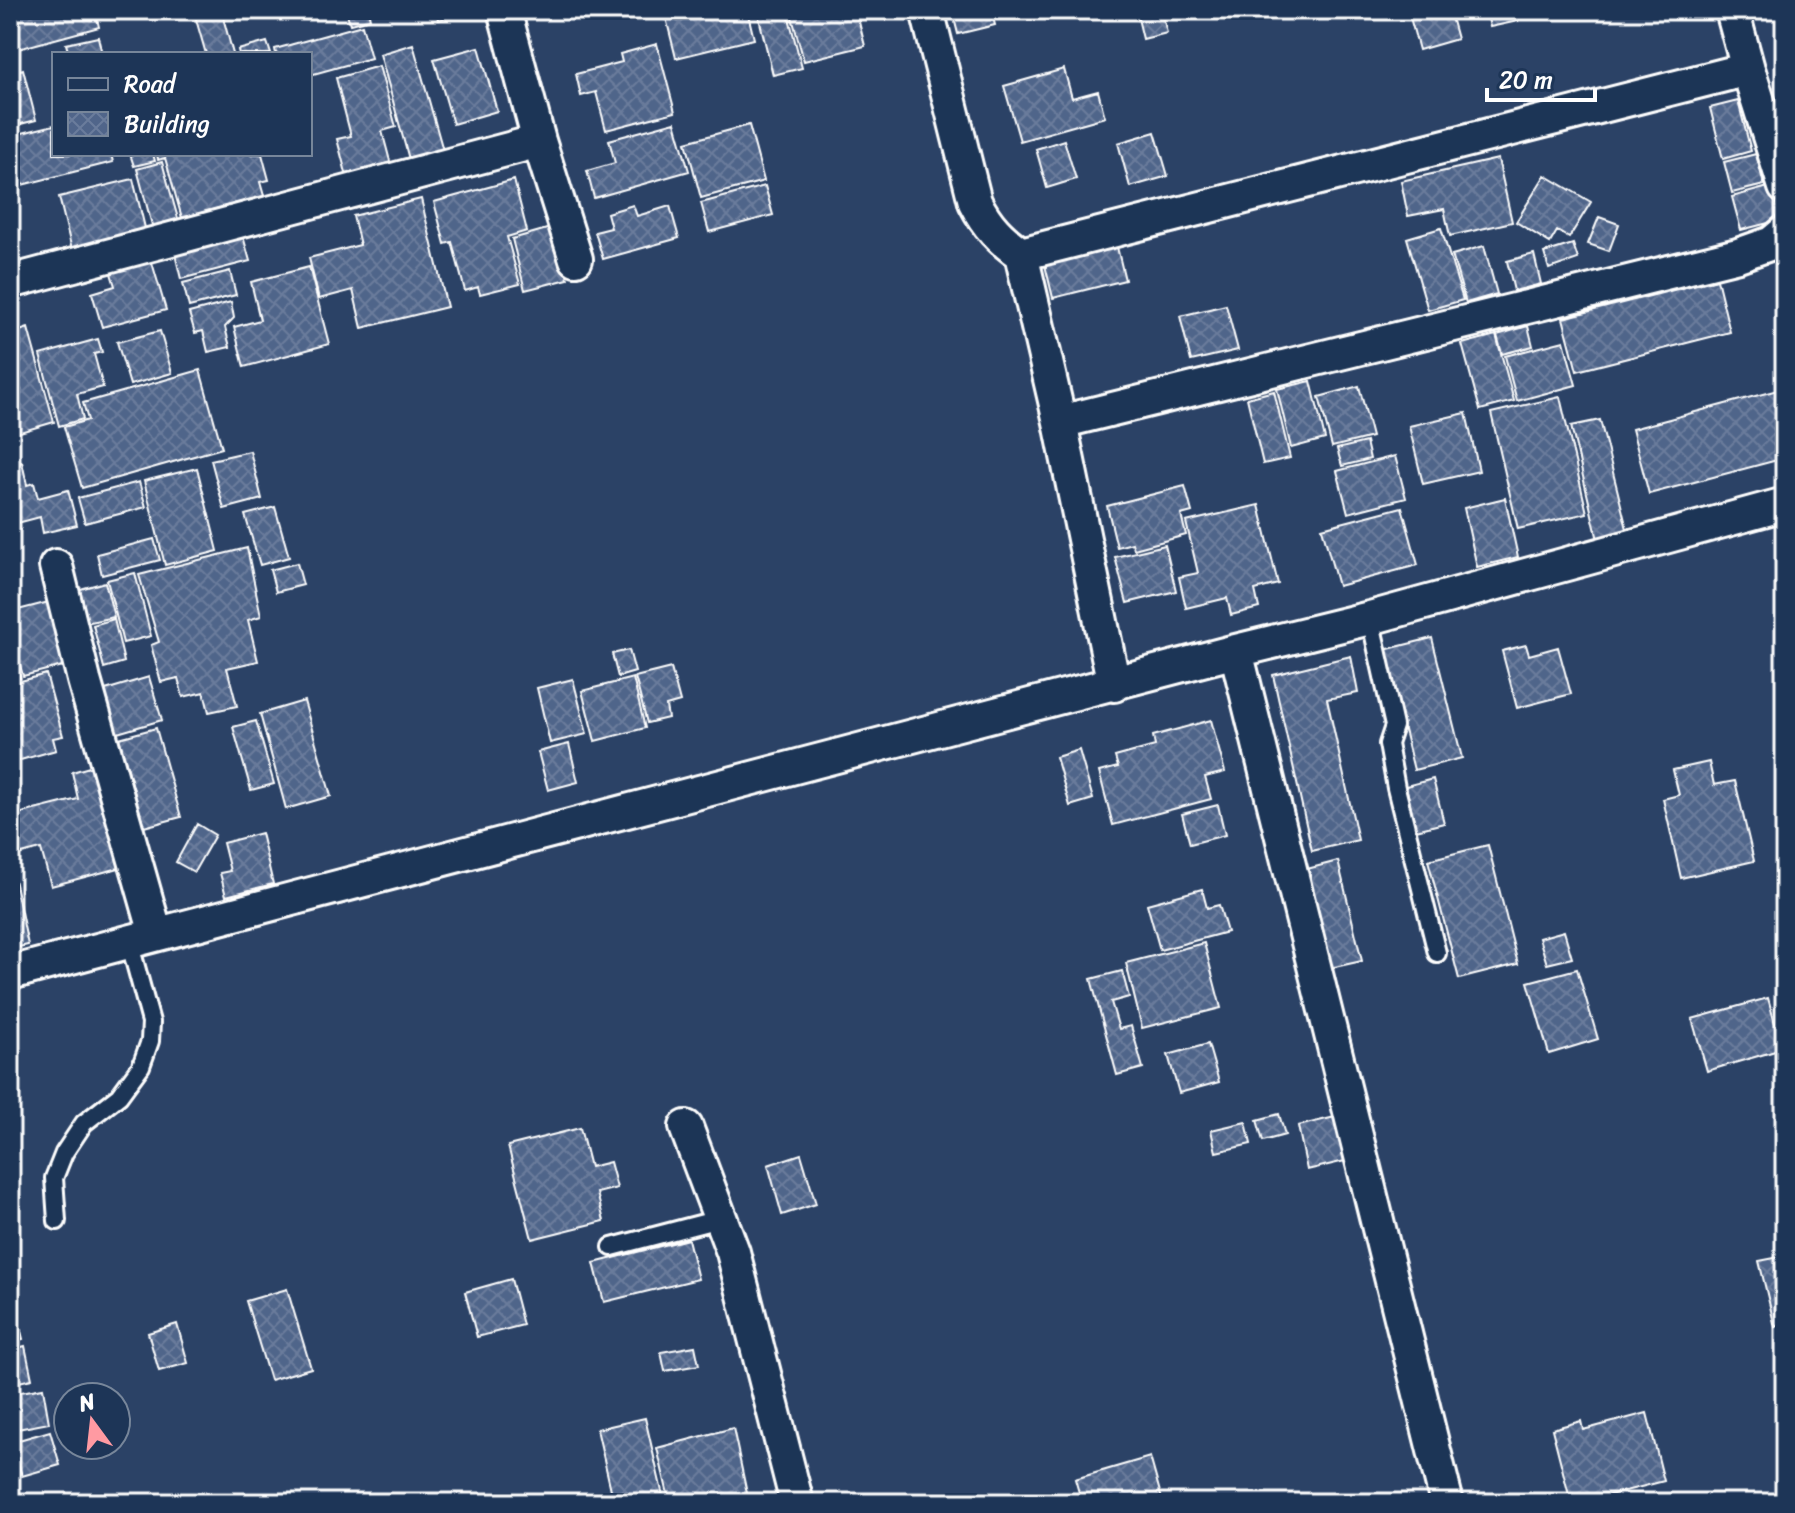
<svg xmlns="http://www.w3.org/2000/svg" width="1795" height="1513" font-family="Sriracha,sans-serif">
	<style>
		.building { fill: url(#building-cross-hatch); stroke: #fff; stroke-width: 2 }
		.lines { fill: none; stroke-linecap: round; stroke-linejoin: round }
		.service-casing { stroke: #fff; stroke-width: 22 }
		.minor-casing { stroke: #fff; stroke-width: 38 }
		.service { stroke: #1d3557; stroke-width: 16 }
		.minor { stroke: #1d3557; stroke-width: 32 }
	</style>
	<defs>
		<pattern id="building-cross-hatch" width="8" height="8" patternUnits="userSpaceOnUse" patternTransform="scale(2)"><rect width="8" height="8" fill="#50658a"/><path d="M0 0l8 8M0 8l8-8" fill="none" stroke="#6a7c9c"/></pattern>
	</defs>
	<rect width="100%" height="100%" fill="#2b4266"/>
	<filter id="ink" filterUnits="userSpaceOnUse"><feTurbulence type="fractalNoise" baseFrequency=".0125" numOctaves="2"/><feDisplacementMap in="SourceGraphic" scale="16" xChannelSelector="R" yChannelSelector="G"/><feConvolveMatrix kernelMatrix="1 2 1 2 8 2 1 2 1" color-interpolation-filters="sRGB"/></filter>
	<g filter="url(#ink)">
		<path class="building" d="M 10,10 L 95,10 L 99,27 L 11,51 Z
			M 216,10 L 221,10 L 233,54 L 206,54 L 195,16 Z
			M 346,10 L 368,10 L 370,19 L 350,24 Z
			M 436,10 L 476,10 L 438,20 Z
			M 664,10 L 747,10 L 754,39 L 676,58 Z
			M 757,10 L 787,10 L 802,68 L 773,75 Z
			M 790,10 L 856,10 L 865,46 L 804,61 Z
			M 952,10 L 991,10 L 995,25 L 958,34 Z
			M 1136,10 L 1161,10 L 1167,33 L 1143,39 Z
			M 1408,10 L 1449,10 L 1457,39 L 1419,50 Z
			M 1486,10 L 1515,10 L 1518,21 L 1490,27 Z
			M 362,25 L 371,58 L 310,75 L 310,54 L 276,54 L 275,49 Z
			M 98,37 L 102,54 L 69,54 L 66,44 Z
			M 267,42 L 271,54 L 239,54 L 238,50 Z
			M 413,44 L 444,154 L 410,163 L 380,54 Z
			M 657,44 L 675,112 L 606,130 L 596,92 L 581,96 L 576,74 L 622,62 L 620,54 Z
			M 479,47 L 497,111 L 453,124 L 434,59 Z
			M 379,66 L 396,127 L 382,131 L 391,165 L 347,177 L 337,139 L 351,136 L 336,78 Z
			M 23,69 L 36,120 L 13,126 L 10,115 L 10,73 Z
			M 1064,69 L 1072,98 L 1098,91 L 1105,117 L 1020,141 L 1004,86 Z
			M 1738,101 L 1751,151 L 1723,159 L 1710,108 Z
			M 675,122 L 689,171 L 594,198 L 587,171 L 615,163 L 609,140 Z
			M 54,125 L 54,154 L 111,154 L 113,162 L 10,188 L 10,136 Z
			M 749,125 L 764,181 L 701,198 L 686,142 Z
			M 1155,132 L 1168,176 L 1130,187 L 1118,143 Z
			M 1064,140 L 1076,179 L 1047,188 L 1036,149 Z
			M 130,154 L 153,154 L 155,161 L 134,166 Z
			M 157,154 L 262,154 L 269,180 L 260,182 L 264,196 L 182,218 L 165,158 L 158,160 Z
			M 1756,154 L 1764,185 L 1732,193 L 1724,162 Z
			M 1498,159 L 1512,222 L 1450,236 L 1444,209 L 1408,216 L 1401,181 Z
			M 162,162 L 179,222 L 153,229 L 137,169 Z
			M 1545,175 L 1591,202 L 1569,238 L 1557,231 L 1550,243 L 1516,222 Z
			M 133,179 L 146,232 L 72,250 L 59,197 Z
			M 514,180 L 527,231 L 507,237 L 520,284 L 480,294 L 478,287 L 465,291 L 452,242 L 445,244 L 434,202 Z
			M 765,186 L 773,215 L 709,232 L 701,203 Z
			M 1772,186 L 1780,220 L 1741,230 L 1732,197 Z
			M 421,199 L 447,307 L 362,328 L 353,290 L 319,299 L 309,258 L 360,245 L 353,216 Z
			M 633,205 L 637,216 L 670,206 L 679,238 L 603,259 L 595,232 L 611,228 L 607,213 Z
			M 1599,217 L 1619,224 L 1609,251 L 1588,244 Z
			M 554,227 L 568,279 L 525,290 L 512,239 Z
			M 1441,228 L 1463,300 L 1428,310 L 1407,238 Z
			M 243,236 L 250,261 L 181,279 L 175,254 Z
			M 1573,244 L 1578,259 L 1549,269 L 1544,253 Z
			M 1484,246 L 1497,294 L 1466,303 L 1452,255 Z
			M 1117,247 L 1125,280 L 1053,298 L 1045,265 Z
			M 1534,254 L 1541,284 L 1514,291 L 1507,261 Z
			M 151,259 L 166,310 L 102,327 L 92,293 L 115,286 L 110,270 Z
			M 309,267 L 329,344 L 244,367 L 234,327 L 260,320 L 251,282 Z
			M 230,271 L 236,295 L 189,307 L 183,283 Z
			M 1717,279 L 1730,332 L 1577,371 L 1563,318 Z
			M 231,302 L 234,318 L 225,327 L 230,347 L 208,352 L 203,331 L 195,333 L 189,313 Z
			M 1226,305 L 1238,350 L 1191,361 L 1180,316 Z
			M 12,314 L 17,332 L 28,328 L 54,422 L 10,435 L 10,315 Z
			M 1528,326 L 1533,346 L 1502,354 L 1497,335 Z
			M 160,331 L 172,373 L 130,385 L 117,342 Z
			M 1496,335 L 1514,401 L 1480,410 L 1462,344 Z
			M 98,339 L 102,352 L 94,354 L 103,387 L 77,394 L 83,419 L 59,426 L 40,355 Z
			M 1564,341 L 1576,385 L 1517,401 L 1505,356 Z
			M 200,370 L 222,448 L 82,488 L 64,427 L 88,420 L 83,403 Z
			M 1311,381 L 1325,439 L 1291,448 L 1277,389 Z
			M 1359,386 L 1372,437 L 1332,447 L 1319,397 Z
			M 1785,388 L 1785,458 L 1649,494 L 1632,429 Z
			M 1274,391 L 1290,458 L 1263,464 L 1247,398 Z
			M 1560,397 L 1587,513 L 1518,529 L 1491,413 Z
			M 1466,413 L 1479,471 L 1423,484 L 1409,426 Z
			M 1600,420 L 1628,533 L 1598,540 L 1571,426 Z
			M 1366,442 L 1370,459 L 1342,466 L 1337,449 Z
			M 250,451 L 262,499 L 224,509 L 211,460 Z
			M 1395,456 L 1406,498 L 1348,513 L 1337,471 Z
			M 22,462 L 27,485 L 34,483 L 38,498 L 68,490 L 77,525 L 43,533 L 40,517 L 10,525 L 10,465 Z
			M 197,468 L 218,551 L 165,565 L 144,481 Z
			M 139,482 L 146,507 L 85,523 L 78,498 Z
			M 1185,486 L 1192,512 L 1181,515 L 1186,535 L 1134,549 L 1132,543 L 1117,547 L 1107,506 Z
			M 1505,498 L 1518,557 L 1477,567 L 1464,508 Z
			M 1259,505 L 1278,584 L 1255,590 L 1259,608 L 1231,615 L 1227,598 L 1186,608 L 1179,577 L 1198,573 L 1186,522 Z
			M 275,507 L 289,557 L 260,565 L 245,515 Z
			M 1402,507 L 1418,565 L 1338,586 L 1322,528 Z
			M 154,539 L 160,560 L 102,575 L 97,554 Z
			M 1165,545 L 1176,591 L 1127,603 L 1115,557 Z
			M 247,548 L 261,616 L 248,620 L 258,661 L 227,668 L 237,706 L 209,712 L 204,692 L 183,697 L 178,678 L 161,682 L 151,645 L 159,642 L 139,575 Z
			M 297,563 L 303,585 L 276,592 L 270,570 Z
			M 135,573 L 151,636 L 123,643 L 107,580 Z
			M 105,582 L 114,617 L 85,623 L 77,590 Z
			M 49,602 L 66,665 L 23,676 L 10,629 L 10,612 Z
			M 114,619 L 124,662 L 104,668 L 93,625 Z
			M 1432,638 L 1462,758 L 1414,770 L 1384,650 Z
			M 10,641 L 20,678 L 10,680 Z
			M 1526,645 L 1529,655 L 1558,647 L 1571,694 L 1517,708 L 1502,651 Z
			M 629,650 L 635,672 L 618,677 L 612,654 Z
			M 1351,656 L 1358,693 L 1327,699 L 1358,840 L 1312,851 L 1273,675 Z
			M 671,668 L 680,702 L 666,706 L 668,718 L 647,723 L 635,677 Z
			M 46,674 L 63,736 L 53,738 L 56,750 L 10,763 L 10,684 Z
			M 149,677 L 162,720 L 114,734 L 102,691 Z
			M 633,678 L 645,728 L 595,741 L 582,691 Z
			M 573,679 L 587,734 L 550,743 L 537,688 Z
			M 304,701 L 331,796 L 286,809 L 260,714 Z
			M 1211,720 L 1225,772 L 1205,777 L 1211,799 L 1113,825 L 1099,772 L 1118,767 L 1115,757 L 1155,746 L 1153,736 Z
			M 256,721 L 274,784 L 251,790 L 233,727 Z
			M 156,728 L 181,817 L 144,827 L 119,738 Z
			M 569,744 L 578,782 L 548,790 L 538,752 Z
			M 1079,750 L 1093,799 L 1070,806 L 1056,757 Z
			M 1709,762 L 1714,785 L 1735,781 L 1754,861 L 1681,878 L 1663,799 L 1679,795 L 1673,770 Z
			M 93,766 L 119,868 L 51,886 L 41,849 L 10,857 L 10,816 L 78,799 L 72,772 Z
			M 1433,779 L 1444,823 L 1416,830 L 1406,786 Z
			M 1218,805 L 1225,835 L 1190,844 L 1182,814 Z
			M 197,824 L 215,835 L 194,872 L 176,862 Z
			M 261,833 L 273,884 L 226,896 L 220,873 L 230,871 L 223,843 Z
			M 1488,845 L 1518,964 L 1459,979 L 1428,860 Z
			M 1338,861 L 1362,961 L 1330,968 L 1307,869 Z
			M 11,865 L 28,945 L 10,949 L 10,866 Z
			M 1202,889 L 1207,908 L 1219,905 L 1227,932 L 1160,950 L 1147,904 Z
			M 1564,931 L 1572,958 L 1547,964 L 1539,938 Z
			M 1204,943 L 1221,1008 L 1142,1028 L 1126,963 Z
			M 1577,969 L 1598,1039 L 1549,1054 L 1528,982 Z
			M 1122,971 L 1129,997 L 1111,1002 L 1119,1029 L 1131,1026 L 1143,1068 L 1117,1075 L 1091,979 Z
			M 1768,998 L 1782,1049 L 1707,1071 L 1692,1019 Z
			M 1208,1044 L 1219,1082 L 1179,1093 L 1168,1055 Z
			M 1279,1114 L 1285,1135 L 1263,1141 L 1257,1120 Z
			M 1335,1117 L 1345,1161 L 1307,1170 L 1298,1126 Z
			M 1246,1122 L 1251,1144 L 1216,1152 L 1211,1130 Z
			M 580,1128 L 590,1167 L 610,1162 L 617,1188 L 597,1193 L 604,1221 L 532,1239 L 508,1146 Z
			M 801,1154 L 816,1204 L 782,1215 L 768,1165 Z
			M 688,1239 L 698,1279 L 604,1302 L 594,1263 Z
			M 1785,1256 L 1785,1324 L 1775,1327 L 1759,1261 Z
			M 511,1279 L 523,1325 L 477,1337 L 465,1292 Z
			M 14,1285 L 21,1310 L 10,1313 L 10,1286 Z
			M 287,1289 L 311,1368 L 270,1380 L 246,1301 Z
			M 18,1319 L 23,1339 L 10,1342 L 10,1321 Z
			M 177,1324 L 188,1363 L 159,1371 L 148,1333 Z
			M 25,1346 L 32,1379 L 10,1384 L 10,1350 Z
			M 695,1346 L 699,1365 L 665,1371 L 661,1352 Z
			M 43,1388 L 49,1423 L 12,1430 L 10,1394 Z
			M 1647,1413 L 1664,1481 L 1594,1499 L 1595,1503 L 1571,1503 L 1552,1429 L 1581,1421 L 1583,1430 Z
			M 645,1418 L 663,1496 L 635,1503 L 614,1503 L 597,1429 Z
			M 733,1428 L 748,1498 L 731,1503 L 670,1503 L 657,1448 Z
			M 50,1431 L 60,1465 L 22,1476 L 12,1442 Z
			M 1150,1457 L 1163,1503 L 1082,1503 L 1075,1479 Z"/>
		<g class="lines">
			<g class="service-casing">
				<path id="service" d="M 1370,618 L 1394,726 L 1388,744 L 1396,788 L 1437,953
					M 57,1221 L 54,1178 L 64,1153 L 84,1123 L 119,1096 L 141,1066 L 150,1041 L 151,1022 L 129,941
					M 612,1247 L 719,1219"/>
			</g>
			<g class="minor-casing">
				<path id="minor" d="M 504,10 L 539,141 L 576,259
					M 927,10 L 975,202 C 987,226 1000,239 1021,254 L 1060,422 L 1114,685
					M 1732,10 L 1748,69 L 1785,187
					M 1021,254 L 1748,69
					M 10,282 L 539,141
					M 1060,422 L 1738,255 L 1772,243 L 1785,232
					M 56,566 L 84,680 L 156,934
					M 1236,651 L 1447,1503
					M 10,973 L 1236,651 L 1370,618 L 1785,504
					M 686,1127 L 733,1252 L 797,1503"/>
			</g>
			<use href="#service" class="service"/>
			<use href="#minor" class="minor"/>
		</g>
	</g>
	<rect width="1795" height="1513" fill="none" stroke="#1d3557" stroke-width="40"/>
	<rect x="20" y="20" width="1755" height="1473" fill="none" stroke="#fff" stroke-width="3" filter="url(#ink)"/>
	<rect x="52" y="52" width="260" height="104" fill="#1d3557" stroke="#77869a" stroke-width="2"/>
	<rect x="68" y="78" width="40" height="12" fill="#1d3557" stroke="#77869a" stroke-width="2"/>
	<text x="124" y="92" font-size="24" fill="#ffffff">Road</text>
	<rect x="68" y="112" width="40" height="24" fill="url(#building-cross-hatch)" stroke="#77869a" stroke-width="2"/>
	<text x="124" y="132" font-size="24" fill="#ffffff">Building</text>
	<g transform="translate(92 1421) rotate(345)"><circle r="38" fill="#1d3557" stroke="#77869a" stroke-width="2"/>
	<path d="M0-6L14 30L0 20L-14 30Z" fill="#ff9aa2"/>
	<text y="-12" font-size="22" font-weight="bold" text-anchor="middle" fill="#ffffff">N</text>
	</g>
	<path d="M1487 88v12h108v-12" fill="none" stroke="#ffffff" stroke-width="4"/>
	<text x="1499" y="88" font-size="24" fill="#ffffff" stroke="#1d3557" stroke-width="6" paint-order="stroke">20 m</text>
</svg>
